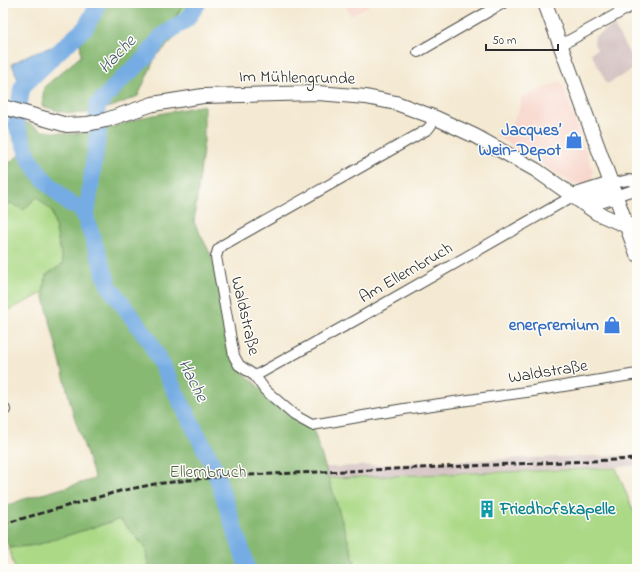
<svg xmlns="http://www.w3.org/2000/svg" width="640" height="572" font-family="'Indie Flower',sans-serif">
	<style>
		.built { fill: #f7d1c6 }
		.industrial { fill: #d2bfbf }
		.green { fill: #abd986; stroke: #6b8258 }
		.forest { fill: #88b973; stroke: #5a724f }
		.water { fill: #74ace3; stroke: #506c87 }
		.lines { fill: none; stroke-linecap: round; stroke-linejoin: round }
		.river { stroke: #74ace3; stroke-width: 17 }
		.minor-casing { stroke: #494844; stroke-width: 12 }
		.secondary-casing { stroke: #494844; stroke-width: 16 }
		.minor { stroke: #fff; stroke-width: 10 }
		.secondary { stroke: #fff; stroke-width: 14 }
		.rail { stroke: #2b2b2b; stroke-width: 3; stroke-dasharray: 6 3; stroke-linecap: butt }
		.labels { text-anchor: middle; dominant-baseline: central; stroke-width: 3; stroke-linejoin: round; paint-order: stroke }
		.street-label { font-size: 17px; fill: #2b2b2b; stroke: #fdfcf7 }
		.shop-label { font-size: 17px; font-weight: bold; fill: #366cbe; stroke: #fdfcf7; text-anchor: end }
		.park-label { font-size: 17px; fill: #515f46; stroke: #fdfcf7 }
		.culture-label { font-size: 17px; font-weight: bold; fill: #0d838f; stroke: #fdfcf7; text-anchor: start }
		.water-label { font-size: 18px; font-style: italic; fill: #45586b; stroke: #fdfcf7 }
	</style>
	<rect width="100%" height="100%" fill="#fdfcf7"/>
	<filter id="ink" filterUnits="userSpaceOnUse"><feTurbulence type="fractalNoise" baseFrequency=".025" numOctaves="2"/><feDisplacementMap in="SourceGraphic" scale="8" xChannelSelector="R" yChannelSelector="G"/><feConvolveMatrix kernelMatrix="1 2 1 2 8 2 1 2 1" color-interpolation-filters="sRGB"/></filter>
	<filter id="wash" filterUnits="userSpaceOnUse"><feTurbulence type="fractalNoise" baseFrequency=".012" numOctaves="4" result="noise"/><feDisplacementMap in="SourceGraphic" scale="16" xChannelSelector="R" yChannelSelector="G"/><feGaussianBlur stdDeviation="0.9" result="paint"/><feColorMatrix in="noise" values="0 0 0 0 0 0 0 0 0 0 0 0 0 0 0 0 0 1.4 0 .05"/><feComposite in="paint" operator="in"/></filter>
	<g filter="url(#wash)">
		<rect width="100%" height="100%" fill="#f4e9d2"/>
		<path class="built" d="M 344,3 L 372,3 L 351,16 Z
			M 561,81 L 593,171 L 592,181 L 584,185 L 572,183 L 495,135 L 512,123 L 520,107 L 521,98 Z"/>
		<path class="industrial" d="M 614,26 L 637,67 L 607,84 L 591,53 L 597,49 L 594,44 L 595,36 Z
			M 637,455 L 637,466 L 224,482 L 203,473 L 526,458 Z"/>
		<path class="green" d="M 185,3 L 205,3 L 195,17 L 173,20 Z
			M 37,197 L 52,211 L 63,264 L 46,275 L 43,293 L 3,313 L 3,302 L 7,279 L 3,272 L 3,208 L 10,203 Z
			M 616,468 L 637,520 L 637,569 L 357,569 L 328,478 Z
			M 120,519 L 145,547 L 149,569 L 15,569 L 9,548 L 36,545 Z"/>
		<path class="forest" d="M 101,3 L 185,3 L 173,20 L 195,17 L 155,58 L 138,96 C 117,105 92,116 69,113 C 60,112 50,108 42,106 L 44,87 L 81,56 L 80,38 L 101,6 Z
			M 204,105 L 204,141 L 194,222 L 212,257 L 232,357 L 245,374 L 263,391 L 313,428 L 357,569 L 149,569 L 145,547 L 120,519 L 36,545 L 9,548 L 3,532 L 3,508 L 21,500 L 95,479 L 73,413 L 43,293 L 46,275 L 63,264 L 52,211 L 37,197 L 24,210 L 10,203 L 3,208 L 3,164 L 11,162 L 29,146 L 21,127 L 21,120 L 43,131 L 73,134 L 110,128 L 144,117 Z"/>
		<path class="water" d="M 54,46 L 58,57 L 34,86 L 25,90 L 19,82 L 12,64 L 28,55 Z"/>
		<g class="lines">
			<path class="river" d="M 198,3 L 187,19 L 161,37 L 145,58 L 119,82 L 97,106 L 98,132 L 86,219 L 109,286 L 149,340 L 213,465 L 248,569
				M 86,219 L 82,209 L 67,202 L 42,177 L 29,158 L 16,124 L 22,87 L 57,53 L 85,28 L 96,9 L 96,3"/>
		</g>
	</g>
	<g filter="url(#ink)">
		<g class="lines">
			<g class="minor-casing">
				<path id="minor" d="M 561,45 L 637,3
					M 418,52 L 503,3
					M 436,118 L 428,129 L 223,245 L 218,250 L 216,257 L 234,356 L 239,365 L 255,376 L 265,390 L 294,415 L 312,425 L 404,409 L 533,391 L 637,374
					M 611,184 L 628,180 L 637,181
					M 615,196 L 637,189
					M 255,376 L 361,317 L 573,196
					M 3,406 L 5,410"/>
			</g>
			<g class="secondary-casing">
				<path id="secondary" d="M 545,3 L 637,254
					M 3,107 L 67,125 L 87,124 L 106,120 L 153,104 L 203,96 L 318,93 L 366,97 L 396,103 L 436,118 L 475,136 L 536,170 L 597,213 L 627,226
					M 573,196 L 611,184
					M 584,204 L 597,202 L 615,196"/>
			</g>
			<use href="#minor" class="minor"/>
			<use href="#secondary" class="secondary"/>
			<path class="rail" d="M 3,524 L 120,491 L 155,484 L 224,476 L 637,459"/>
		</g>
	</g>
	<defs>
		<g id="shop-bare" transform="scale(1.38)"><path d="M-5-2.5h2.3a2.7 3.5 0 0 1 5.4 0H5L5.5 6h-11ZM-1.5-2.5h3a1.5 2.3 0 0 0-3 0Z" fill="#3f7fe0" stroke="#fdfcf7" stroke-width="2.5" paint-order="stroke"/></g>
		<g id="building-bare" transform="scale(1.38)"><path d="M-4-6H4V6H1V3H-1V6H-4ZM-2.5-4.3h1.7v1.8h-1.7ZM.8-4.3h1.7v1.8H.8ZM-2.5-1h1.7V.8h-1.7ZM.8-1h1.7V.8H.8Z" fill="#0f9aa8" stroke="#fdfcf7" stroke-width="2.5" paint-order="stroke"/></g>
	</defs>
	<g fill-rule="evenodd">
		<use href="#shop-bare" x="574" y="140"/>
		<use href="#shop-bare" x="612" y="325"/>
		<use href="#building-bare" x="487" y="509"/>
	</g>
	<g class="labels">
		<g class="street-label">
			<text transform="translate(297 78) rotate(1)">Im Mühlengrunde</text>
			<text transform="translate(406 273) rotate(-30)">Am Ellernbruch</text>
			<text transform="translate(245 316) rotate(77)">Waldstraße</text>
			<text transform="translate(548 372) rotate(-9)">Waldstraße</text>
		</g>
		<g class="shop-label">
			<text x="561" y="130">Jacques’<tspan x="561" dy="20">Wein-Depot</tspan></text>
			<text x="599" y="325">enerpremium</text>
		</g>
		<g class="park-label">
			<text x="208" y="472">Ellernbruch</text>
		</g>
		<g class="culture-label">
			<text x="500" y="509">Friedhofskapelle</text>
		</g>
		<g class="water-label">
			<text transform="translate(118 55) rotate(-46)">Hache</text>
			<text transform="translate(192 381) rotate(63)">Hache</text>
		</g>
	</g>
	<rect width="640" height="572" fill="none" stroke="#fdfcf7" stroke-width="16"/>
	<path d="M486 44v6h72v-6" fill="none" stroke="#2b2b2b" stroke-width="2"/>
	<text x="492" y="44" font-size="12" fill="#2b2b2b" stroke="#fdfcf7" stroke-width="3" paint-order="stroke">50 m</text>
</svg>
